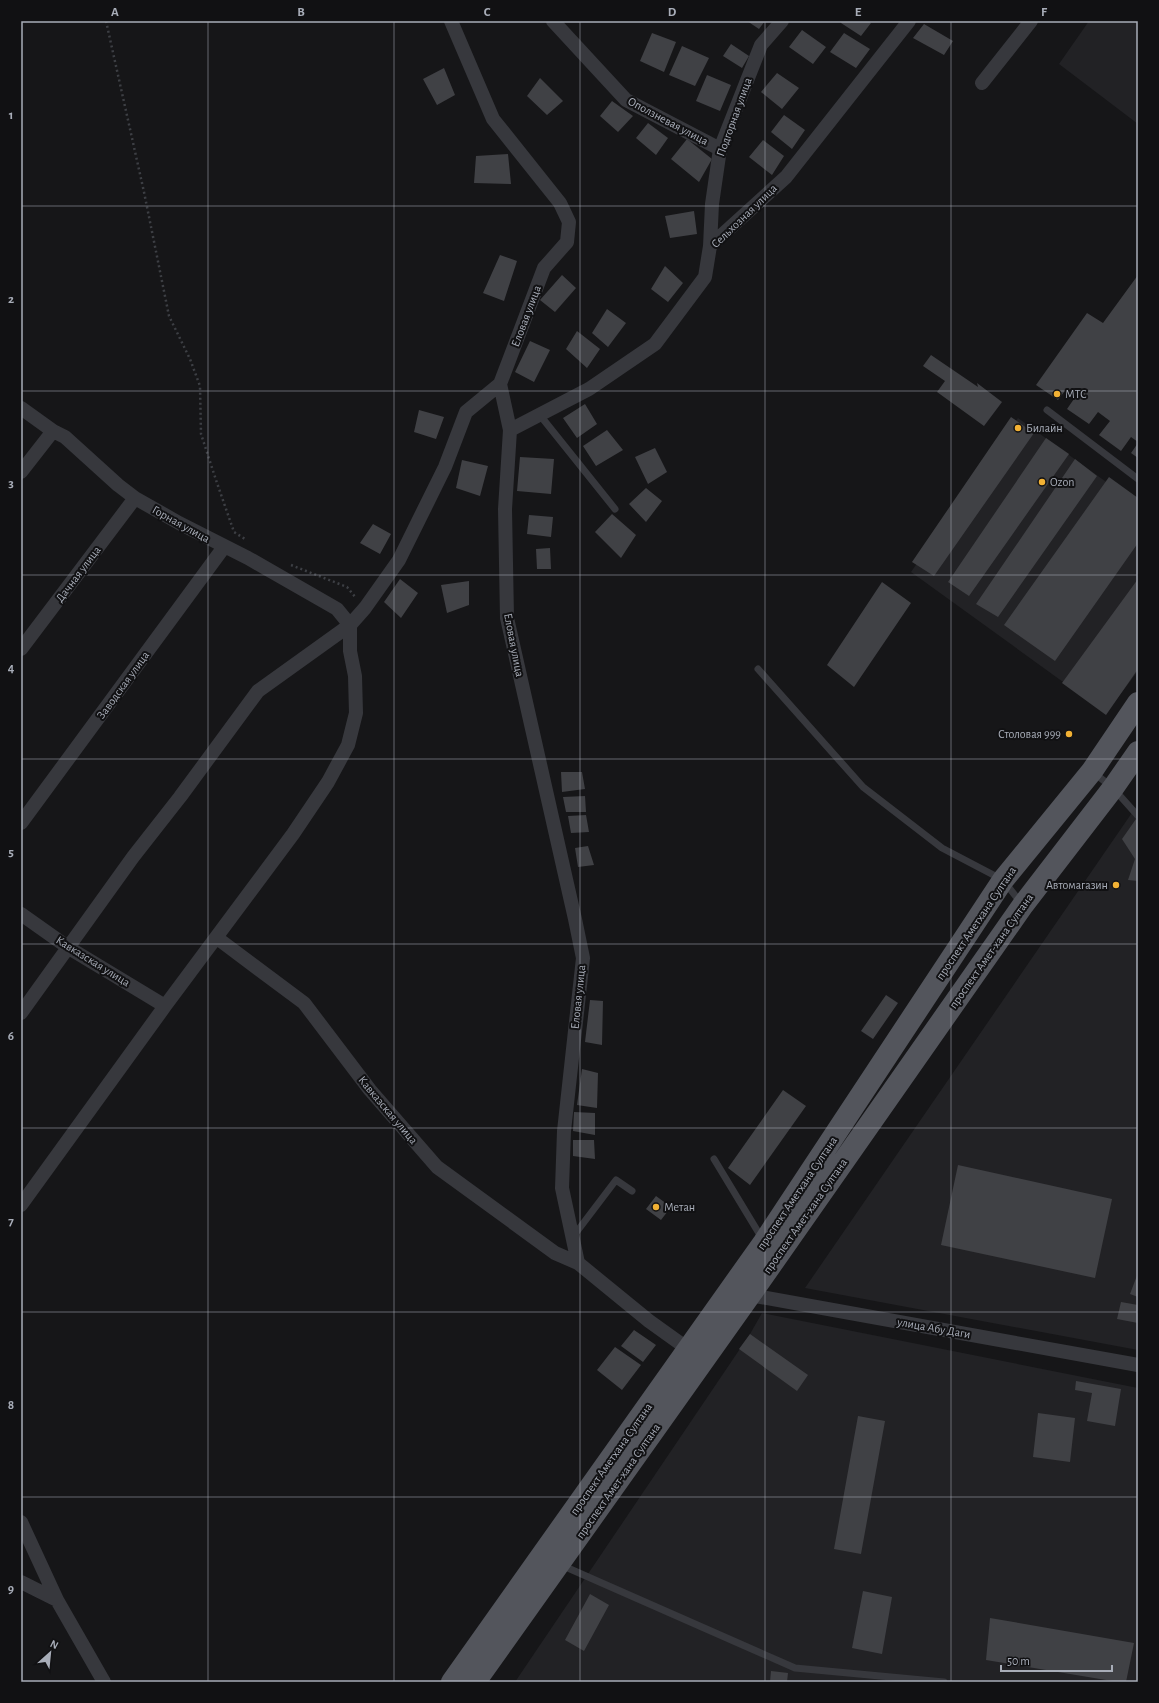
<svg xmlns="http://www.w3.org/2000/svg" width="1159" height="1703" font-family="'Alegreya Sans',sans-serif">
	<style>
		.built { fill: #222225 }
		.building { fill: #404145 }
		.lines { fill: none; stroke-linecap: round; stroke-linejoin: round }
		.path { stroke: #3d3f44; stroke-width: 2.5; stroke-dasharray: 2 3; stroke-linecap: butt }
		.lane { stroke: #37383d; stroke-width: 7 }
		.street { stroke: #37383d; stroke-width: 14 }
		.primary { stroke: #53555c; stroke-width: 22 }
		.grid { fill: none; stroke: #a8adb8; stroke-width: 1; stroke-opacity: 0.55 }
		.poi-dot { fill: #f2b134; stroke: #111113; stroke-width: 1.5 }
		.labels { text-anchor: middle; dominant-baseline: central; stroke-width: 4; stroke-linejoin: round; paint-order: stroke }
		.street-label { font-size: 12px; fill: #a8adb8; stroke: #111113 }
		.poi-label { font-size: 12px; fill: #a8adb8; stroke: #111113; text-anchor: start }
		.neatline { fill: none; stroke: #a8adb8; stroke-width: 1.5 }
		.grid-label { font-size: 13px; text-anchor: middle; font-weight: bold; fill: #a8adb8 }
	</style>
	<rect width="100%" height="100%" fill="#161618"/>
	<path class="built" d="M 1089,21 L 1138,21 L 1138,124 L 1059,64 Z
		M 1018,418 L 1138,505 L 1138,671 L 1106,713 L 911,572 Z
		M 1138,804 L 1138,1350 L 805,1288 Z
		M 762,1313 L 1138,1388 L 1138,1682 L 515,1682 L 750,1334 Z"/>
	<path class="building" d="M 747,21 L 765,21 L 759,29 Z
		M 842,21 L 868,21 L 871,23 L 861,36 L 841,23 Z
		M 924,24 L 953,41 L 944,55 L 913,38 Z
		M 802,30 L 826,47 L 813,64 L 789,47 Z
		M 652,33 L 676,42 L 664,72 L 640,61 Z
		M 844,33 L 870,49 L 856,68 L 830,52 Z
		M 731,44 L 749,56 L 742,68 L 723,56 Z
		M 682,46 L 709,58 L 695,86 L 669,75 Z
		M 444,68 L 455,95 L 437,105 L 423,79 Z
		M 777,73 L 799,88 L 782,109 L 761,92 Z
		M 707,75 L 731,85 L 720,111 L 696,101 Z
		M 540,78 L 563,101 L 547,115 L 527,96 Z
		M 612,101 L 633,116 L 618,132 L 600,116 Z
		M 784,115 L 805,130 L 792,149 L 771,132 Z
		M 648,123 L 668,138 L 656,155 L 636,138 Z
		M 687,139 L 712,159 L 699,182 L 671,159 Z
		M 763,140 L 784,156 L 772,175 L 749,157 Z
		M 508,154 L 511,184 L 474,183 L 476,156 Z
		M 694,211 L 697,234 L 670,238 L 665,216 Z
		M 500,255 L 517,261 L 504,301 L 483,293 Z
		M 665,266 L 683,283 L 668,302 L 651,289 Z
		M 562,275 L 576,288 L 555,312 L 540,300 Z
		M 1138,275 L 1138,442 L 1131,437 L 1121,451 L 1099,435 L 1110,421 L 1098,412 L 1089,424 L 1067,409 L 1076,396 L 1067,388 L 1058,400 L 1036,385 L 1087,313 L 1103,323 Z
		M 607,309 L 626,323 L 608,347 L 592,333 Z
		M 577,331 L 600,349 L 587,368 L 566,349 Z
		M 530,341 L 550,350 L 534,382 L 515,372 Z
		M 931,355 L 978,387 L 977,383 L 1002,402 L 984,426 L 937,392 L 945,381 L 923,366 Z
		M 585,404 L 597,424 L 577,438 L 563,418 Z
		M 419,410 L 444,417 L 436,439 L 414,432 Z
		M 1011,417 L 1034,433 L 934,576 L 912,562 Z
		M 607,430 L 623,450 L 596,466 L 583,446 Z
		M 1046,438 L 1069,454 L 969,596 L 948,582 Z
		M 1138,443 L 1138,458 L 1131,453 Z
		M 655,448 L 667,472 L 648,484 L 635,457 Z
		M 520,457 L 554,459 L 551,494 L 517,491 Z
		M 1075,459 L 1097,476 L 998,617 L 976,604 Z
		M 462,460 L 488,466 L 480,496 L 456,488 Z
		M 1109,477 L 1138,498 L 1138,543 L 1055,661 L 1004,625 Z
		M 646,488 L 662,501 L 646,522 L 629,504 Z
		M 612,514 L 636,535 L 621,558 L 595,532 Z
		M 529,515 L 553,517 L 551,537 L 527,534 Z
		M 373,524 L 391,534 L 380,554 L 360,543 Z
		M 550,548 L 551,569 L 537,569 L 536,549 Z
		M 400,579 L 418,593 L 401,618 L 384,602 Z
		M 1138,579 L 1138,669 L 1106,715 L 1062,683 Z
		M 469,581 L 469,605 L 447,613 L 441,585 Z
		M 882,582 L 911,603 L 854,687 L 827,665 Z
		M 561,772 L 582,772 L 585,789 L 562,792 Z
		M 585,796 L 586,812 L 566,812 L 563,797 Z
		M 586,815 L 589,832 L 571,833 L 568,816 Z
		M 1136,819 L 1138,821 L 1138,881 L 1128,880 L 1135,859 L 1122,839 Z
		M 588,846 L 594,865 L 578,867 L 575,848 Z
		M 886,995 L 898,1003 L 873,1039 L 861,1031 Z
		M 590,1000 L 603,1001 L 602,1045 L 585,1042 Z
		M 582,1069 L 598,1073 L 597,1108 L 577,1105 Z
		M 783,1090 L 806,1106 L 750,1185 L 728,1168 Z
		M 574,1112 L 595,1113 L 595,1135 L 573,1131 Z
		M 573,1140 L 594,1140 L 595,1159 L 573,1156 Z
		M 958,1165 L 1112,1199 L 1095,1278 L 941,1245 Z
		M 656,1196 L 671,1207 L 661,1220 L 646,1209 Z
		M 1138,1273 L 1138,1297 L 1130,1294 Z
		M 1121,1302 L 1138,1305 L 1138,1323 L 1117,1319 Z
		M 634,1330 L 656,1345 L 643,1362 L 621,1346 Z
		M 750,1334 L 808,1375 L 797,1391 L 739,1349 Z
		M 615,1347 L 641,1365 L 622,1390 L 597,1370 Z
		M 1076,1381 L 1121,1389 L 1115,1426 L 1087,1421 L 1092,1393 L 1075,1390 Z
		M 1038,1413 L 1075,1418 L 1070,1462 L 1033,1457 Z
		M 858,1416 L 885,1421 L 861,1554 L 834,1549 Z
		M 863,1591 L 892,1597 L 882,1654 L 852,1648 Z
		M 590,1594 L 609,1605 L 584,1651 L 565,1640 Z
		M 990,1618 L 1134,1643 L 1126,1682 L 1118,1682 L 986,1660 Z
		M 771,1671 L 788,1673 L 787,1682 L 770,1682 Z"/>
	<g class="lines">
		<path class="path" d="M 106,21 L 144,192 L 169,316 L 190,359 L 200,386 L 201,434 L 217,483 L 234,532 L 245,539
			M 291,565 L 347,587 L 356,598"/>
		<path class="lane" d="M 1047,410 L 1138,479
			M 539,414 L 615,509
			M 758,669 L 863,787 L 942,848 L 1003,880 L 1021,903
			M 1093,772 L 1113,788 L 1138,816
			M 714,1159 L 763,1240
			M 572,1238 L 616,1180 L 632,1191
			M 561,1565 L 795,1668 L 944,1682"/>
		<path class="street" d="M 451,21 L 493,119 L 560,203 L 569,222 L 567,242 L 544,268 L 500,384 L 510,430 L 505,509 L 507,618 L 575,919 L 583,958 L 564,1131 L 562,1188 L 578,1263
			M 553,21 L 626,100 L 720,149
			M 982,83 L 1031,21
			M 710,246 L 712,204 L 720,149 L 761,45 L 782,21
			M 21,408 L 53,431 L 65,437 L 118,485 L 135,498 L 179,523 L 248,558 L 337,609 L 350,625
			M 510,430 L 589,389 L 655,344 L 705,277 L 710,246 L 786,177 L 909,21
			M 21,472 L 53,431
			M 21,649 L 135,498
			M 21,823 L 224,547
			M 21,914 L 69,948 L 165,1006
			M 217,938 L 304,1003 L 370,1090 L 437,1167 L 555,1253 L 578,1263 L 649,1321 L 695,1354
			M 21,1013 L 133,857 L 180,797 L 258,691 L 350,625 L 365,608 L 399,560 L 445,467 L 466,412 L 500,384
			M 21,1205 L 165,1006 L 293,834 L 328,782 L 348,745 L 356,713 L 355,676 L 350,651 L 350,625
			M 746,1289 L 750,1295 L 1138,1365
			M 21,1522 L 57,1600 L 104,1682
			M 21,1582 L 57,1600"/>
		<path class="primary" d="M 452,1682 L 764,1242 L 1003,880 L 1092,771 L 1138,703
			M 475,1682 L 750,1295 L 1023,905 L 1113,788 L 1138,752"/>
	</g>
	<path class="grid" d="M 208,21 L 208,1682M 394,21 L 394,1682M 580,21 L 580,1682M 765,21 L 765,1682M 951,21 L 951,1682M 21,206 L 1138,206M 21,391 L 1138,391M 21,575 L 1138,575M 21,759 L 1138,759M 21,944 L 1138,944M 21,1128 L 1138,1128M 21,1312 L 1138,1312M 21,1497 L 1138,1497"/>
	<g class="poi-dot">
		<circle cx="1057" cy="394" r="4"/>
		<circle cx="1018" cy="428" r="4"/>
		<circle cx="1042" cy="482" r="4"/>
		<circle cx="1069" cy="734" r="4"/>
		<circle cx="1116" cy="885" r="4"/>
		<circle cx="656" cy="1207" r="4"/>
	</g>
	<g class="labels">
		<g class="street-label">
			<text transform="translate(734 117) rotate(-70)">Подгорная улица</text>
			<text transform="translate(668 121) rotate(28)">Оползневая улица</text>
			<text transform="translate(744 216) rotate(-44)">Сельхозная улица</text>
			<text transform="translate(526 316) rotate(-69)">Еловая улица</text>
			<text transform="translate(181 524) rotate(29)">Горная улица</text>
			<text transform="translate(78 574) rotate(-53)">Дачная улица</text>
			<text transform="translate(514 645) rotate(79)">Еловая улица</text>
			<text transform="translate(123 685) rotate(-54)">Заводская улица</text>
			<text transform="translate(976 923) rotate(-56)">проспект Аметхана Султана</text>
			<text transform="translate(991 951) rotate(-55)">проспект Амет-хана Султана</text>
			<text transform="translate(93 961) rotate(32)">Кавказская улица</text>
			<text transform="translate(578 997) rotate(-84)">Еловая улица</text>
			<text transform="translate(388 1110) rotate(50)">Кавказская улица</text>
			<text transform="translate(797 1193) rotate(-56)">проспект Аметхана Султана</text>
			<text transform="translate(805 1216) rotate(-55)">проспект Амет-хана Султана</text>
			<text transform="translate(934 1328) rotate(10)">улица Абу Даги</text>
			<text transform="translate(611 1459) rotate(-55)">проспект Аметхана Султана</text>
			<text transform="translate(618 1481) rotate(-55)">проспект Амет-хана Султана</text>
		</g>
		<g class="poi-label">
			<text x="1065" y="394">МТС</text>
			<text x="1026" y="428">Билайн</text>
			<text x="1050" y="482">Ozon</text>
			<text x="1061" y="734" text-anchor="end">Столовая 999</text>
			<text x="1108" y="885" text-anchor="end">Автомагазин</text>
			<text x="664" y="1207">Метан</text>
		</g>
	</g>
	<rect width="1159" height="1703" fill="none" stroke="#111113" stroke-width="44"/>
	<g transform="translate(50 1653) rotate(27)" stroke="#111113" stroke-width="3" paint-order="stroke">
	<path d="M0-3L7 15L0 10L-7 15Z" fill="#a8adb8"/>
	<text y="-6" font-size="11" font-weight="bold" text-anchor="middle" fill="#a8adb8">N</text>
	</g>
	<path d="M1001 1665v6h111v-6" fill="none" stroke="#a8adb8" stroke-width="2"/>
	<text x="1007" y="1665" font-size="12" fill="#a8adb8" stroke="#111113" stroke-width="3" paint-order="stroke">50 m</text>
	<rect x="22" y="22" width="1115" height="1659" class="neatline"/>
	<g class="grid-label">
		<text x="115" y="16">A</text>
		<text x="301" y="16">B</text>
		<text x="487" y="16">C</text>
		<text x="672" y="16">D</text>
		<text x="858" y="16">E</text>
		<text x="1044" y="16">F</text>
		<text x="11" y="119">1</text>
		<text x="11" y="303">2</text>
		<text x="11" y="487">3</text>
		<text x="11" y="672">4</text>
		<text x="11" y="856">5</text>
		<text x="11" y="1040">6</text>
		<text x="11" y="1225">7</text>
		<text x="11" y="1409">8</text>
		<text x="11" y="1593">9</text>
	</g>
</svg>
